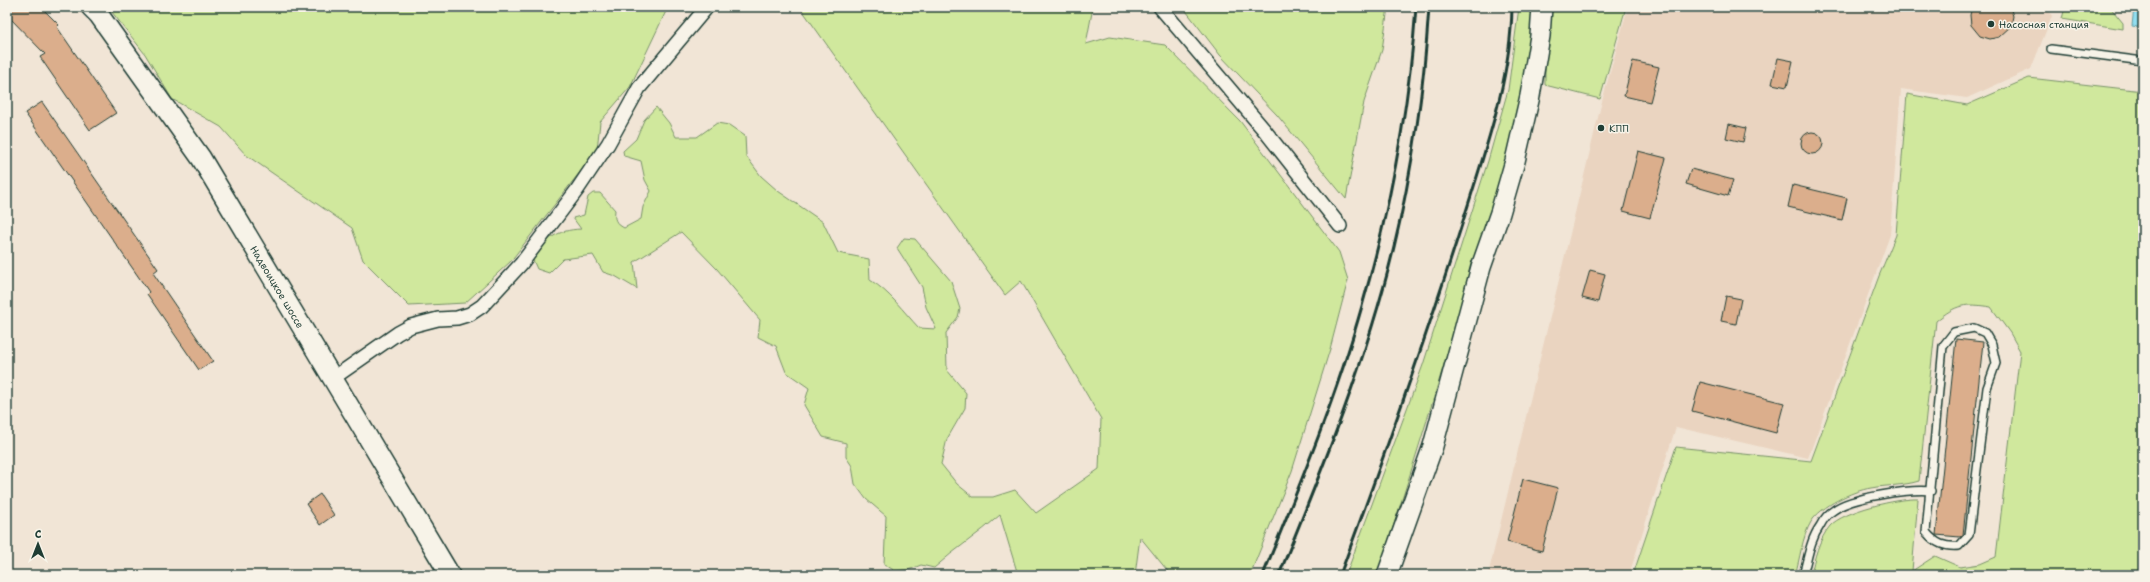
<svg xmlns="http://www.w3.org/2000/svg" width="2150" height="582" font-family="'Shantell Sans',sans-serif">
	<style>
		.built { fill: #ead4c0 }
		.green { fill: #d0e89d; stroke: #789268 }
		.water { fill: #91def0; stroke: #639ea5 }
		.building { fill: #dbae8c; stroke: #1f3d34 }
		.lines { fill: none; stroke-linecap: round; stroke-linejoin: round }
		.lane-casing { stroke: #1f3d34; stroke-width: 10 }
		.street-casing { stroke: #1f3d34; stroke-width: 16 }
		.secondary-casing { stroke: #1f3d34; stroke-width: 22 }
		.lane { stroke: #f7f3e8; stroke-width: 7 }
		.street { stroke: #f7f3e8; stroke-width: 13 }
		.secondary { stroke: #f7f3e8; stroke-width: 19 }
		.rail { stroke: #1f3d34; stroke-width: 3 }
		.poi-dot { fill: #1f3d34; stroke: #f7f3e8; stroke-width: 1.5 }
		.labels { text-anchor: middle; dominant-baseline: central; stroke-width: 3; stroke-linejoin: round; paint-order: stroke }
		.poi-label { font-size: 10px; fill: #1f3d34; stroke: #f7f3e8; text-anchor: start }
		.street-label { font-size: 10px; fill: #1f3d34; stroke: #f7f3e8 }
	</style>
	<rect width="100%" height="100%" fill="#f1e5d6"/>
	<filter id="ink" filterUnits="userSpaceOnUse"><feTurbulence type="fractalNoise" baseFrequency=".025" numOctaves="2"/><feDisplacementMap in="SourceGraphic" scale="8" xChannelSelector="R" yChannelSelector="G"/><feConvolveMatrix kernelMatrix="1 2 1 2 8 2 1 2 1" color-interpolation-filters="sRGB"/></filter>
	<g filter="url(#ink)">
		<path class="built" d="M 1628,7 L 2046,7 L 2052,16 L 2031,69 L 1967,98 L 1901,89 L 1890,235 L 1808,458 L 1676,427 L 1629,575 L 1488,575 L 1601,105 Z"/>
		<path class="green" d="M 108,7 L 668,7 L 630,87 L 600,122 L 597,150 L 510,262 L 465,303 L 409,306 L 363,260 L 352,228 L 246,155 L 221,127 L 172,99 L 145,54 Z
			M 800,7 L 1093,7 L 1086,44 L 1110,37 L 1165,45 L 1240,121 L 1339,252 L 1348,280 L 1330,349 L 1292,471 L 1250,575 L 1171,575 L 1140,537 L 1135,575 L 1018,575 L 1000,515 C 979,534 955,549 934,568 L 921,565 L 911,569 L 895,571 L 884,564 L 886,516 L 866,499 L 855,484 L 852,466 L 846,457 L 846,443 L 823,437 L 804,405 L 809,388 L 786,372 L 776,346 L 758,337 L 760,320 L 717,269 L 681,232 L 634,262 L 637,289 L 615,276 L 603,272 L 593,255 L 563,259 L 549,273 L 537,269 L 533,260 C 544,239 557,230 581,229 L 573,218 L 584,215 L 588,197 L 593,193 L 600,193 L 615,210 C 614,219 615,223 624,228 L 641,219 L 643,207 L 651,191 L 645,180 L 641,161 L 624,156 L 623,151 L 636,139 L 644,120 L 656,107 L 669,123 L 676,137 L 697,137 L 717,123 L 729,125 L 745,136 L 746,156 L 761,176 L 778,191 L 823,222 L 838,253 L 869,259 L 870,280 C 890,292 903,311 919,328 L 936,329 L 926,307 L 922,287 L 897,248 L 904,238 L 915,239 L 951,281 L 960,309 L 958,317 L 946,333 L 947,370 L 966,393 L 965,408 L 947,439 L 941,464 L 957,484 L 973,497 L 993,497 L 1015,490 L 1036,513 L 1099,469 L 1101,419 L 1021,281 L 1005,295 Z
			M 1183,7 L 1388,7 L 1382,50 L 1364,102 L 1346,199 L 1277,115 L 1220,55 Z
			M 1519,7 L 1533,7 C 1526,104 1496,194 1468,286 C 1438,383 1410,479 1377,575 L 1346,575 L 1423,365 L 1488,161 L 1508,90 Z
			M 1552,7 L 1626,7 L 1600,99 L 1545,85 L 1545,65 Z
			M 2065,7 L 2110,7 L 2123,23 L 2123,29 L 2062,19 Z
			M 2029,78 L 2143,91 L 2143,575 L 1811,575 C 1814,559 1819,539 1830,526 C 1843,511 1899,498 1918,499 L 1912,571 L 1935,556 L 1960,567 L 1980,564 L 1996,557 L 2020,351 L 2010,333 L 1991,307 C 1965,303 1957,304 1936,321 L 1919,481 C 1903,486 1887,485 1871,488 C 1852,491 1821,506 1811,522 C 1802,537 1800,559 1795,575 L 1633,575 L 1676,447 L 1811,461 L 1879,276 L 1896,235 L 1907,94 L 1967,105 Z"/>
		<path class="water" d="M 2134,7 L 2143,7 L 2143,28 L 2132,26 Z"/>
		<path class="building" d="M 7,7 L 41,7 L 59,25 L 57,27 L 116,113 L 90,130 L 40,57 L 45,54 L 7,15 Z
			M 1972,7 L 2010,7 L 2013,16 L 2011,26 L 1999,37 L 1990,39 L 1980,36 L 1971,25 L 1970,15 Z
			M 1778,58 L 1793,61 L 1787,87 L 1772,84 Z
			M 1633,61 L 1659,67 L 1650,102 L 1624,96 Z
			M 42,102 L 158,269 L 153,273 L 213,361 L 199,370 L 147,294 L 149,292 L 25,113 Z
			M 1729,124 L 1746,128 L 1743,142 L 1726,138 Z
			M1801 143a11 11 0 1 1 22 0a11 11 0 1 1-22 0Z
			M 1638,151 L 1666,158 L 1650,218 L 1623,211 Z
			M 1691,169 L 1733,180 L 1728,196 L 1686,184 Z
			M 1793,185 L 1847,198 L 1842,220 L 1788,207 Z
			M 1590,270 L 1605,274 L 1598,302 L 1582,298 Z
			M 1726,296 L 1741,299 L 1736,324 L 1721,321 Z
			M 1956,339 L 1983,342 L 1963,535 L 1960,537 L 1936,535 Z
			M 1700,382 L 1784,403 L 1776,433 L 1692,411 Z
			M 1523,479 L 1558,488 L 1542,551 L 1507,542 Z
			M 320,494 L 334,515 L 320,525 L 306,504 Z"/>
		<g class="lines">
			<g class="lane-casing">
				<path id="lane" d="M 2051,49 L 2143,61
					M 1974,328 L 1985,333 L 1992,345 L 1996,363 L 1987,388 L 1969,535 L 1959,546 C 1944,547 1936,544 1926,532 L 1943,346 L 1954,332 Z
					M 1803,575 C 1808,558 1810,540 1820,526 C 1823,520 1829,513 1834,510 C 1851,497 1910,489 1931,491"/>
			</g>
			<g class="street-casing">
				<path id="street" d="M 1160,7 L 1265,131 L 1340,226
					M 332,379 L 398,333 L 411,326 L 438,319 L 457,318 L 470,314 L 482,306 L 521,264 L 577,190 L 608,144 L 639,88 L 707,7"/>
			</g>
			<g class="secondary-casing">
				<path id="secondary" d="M 91,7 L 99,15 L 201,158 L 450,575
					M 1387,575 L 1433,446 L 1481,267 L 1500,213 L 1515,161 L 1530,96 L 1540,36 L 1542,7"/>
			</g>
			<use href="#lane" class="lane"/>
			<use href="#street" class="street"/>
			<use href="#secondary" class="secondary"/>
			<path class="rail" d="M 1263,575 C 1299,487 1336,398 1362,306 C 1390,209 1409,108 1416,7
				M 1279,575 C 1323,468 1367,359 1394,247 C 1413,168 1424,87 1429,7
				M 1340,575 C 1384,457 1426,338 1464,218 C 1485,150 1511,80 1512,7"/>
		</g>
	</g>
	<g class="poi-dot">
		<circle cx="1991" cy="24" r="4"/>
		<circle cx="1601" cy="128" r="4"/>
	</g>
	<g class="labels">
		<g class="poi-label">
			<text x="1999" y="24">Насосная станция</text>
			<text x="1609" y="128">КПП</text>
		</g>
		<g class="street-label">
			<text transform="translate(277 287) rotate(59)">Надвоицкое шоссе</text>
		</g>
	</g>
	<rect width="2150" height="582" fill="none" stroke="#f7f3e8" stroke-width="24"/>
	<rect x="12" y="12" width="2126" height="558" fill="none" stroke="#1f3d34" stroke-width="1.5" filter="url(#ink)"/>
	<g transform="translate(38 544)" stroke="#f7f3e8" stroke-width="3" paint-order="stroke">
	<path d="M0-3L7 15L0 10L-7 15Z" fill="#1f3d34"/>
	<text y="-6" font-size="11" font-weight="bold" text-anchor="middle" fill="#1f3d34">С</text>
	</g>
</svg>
